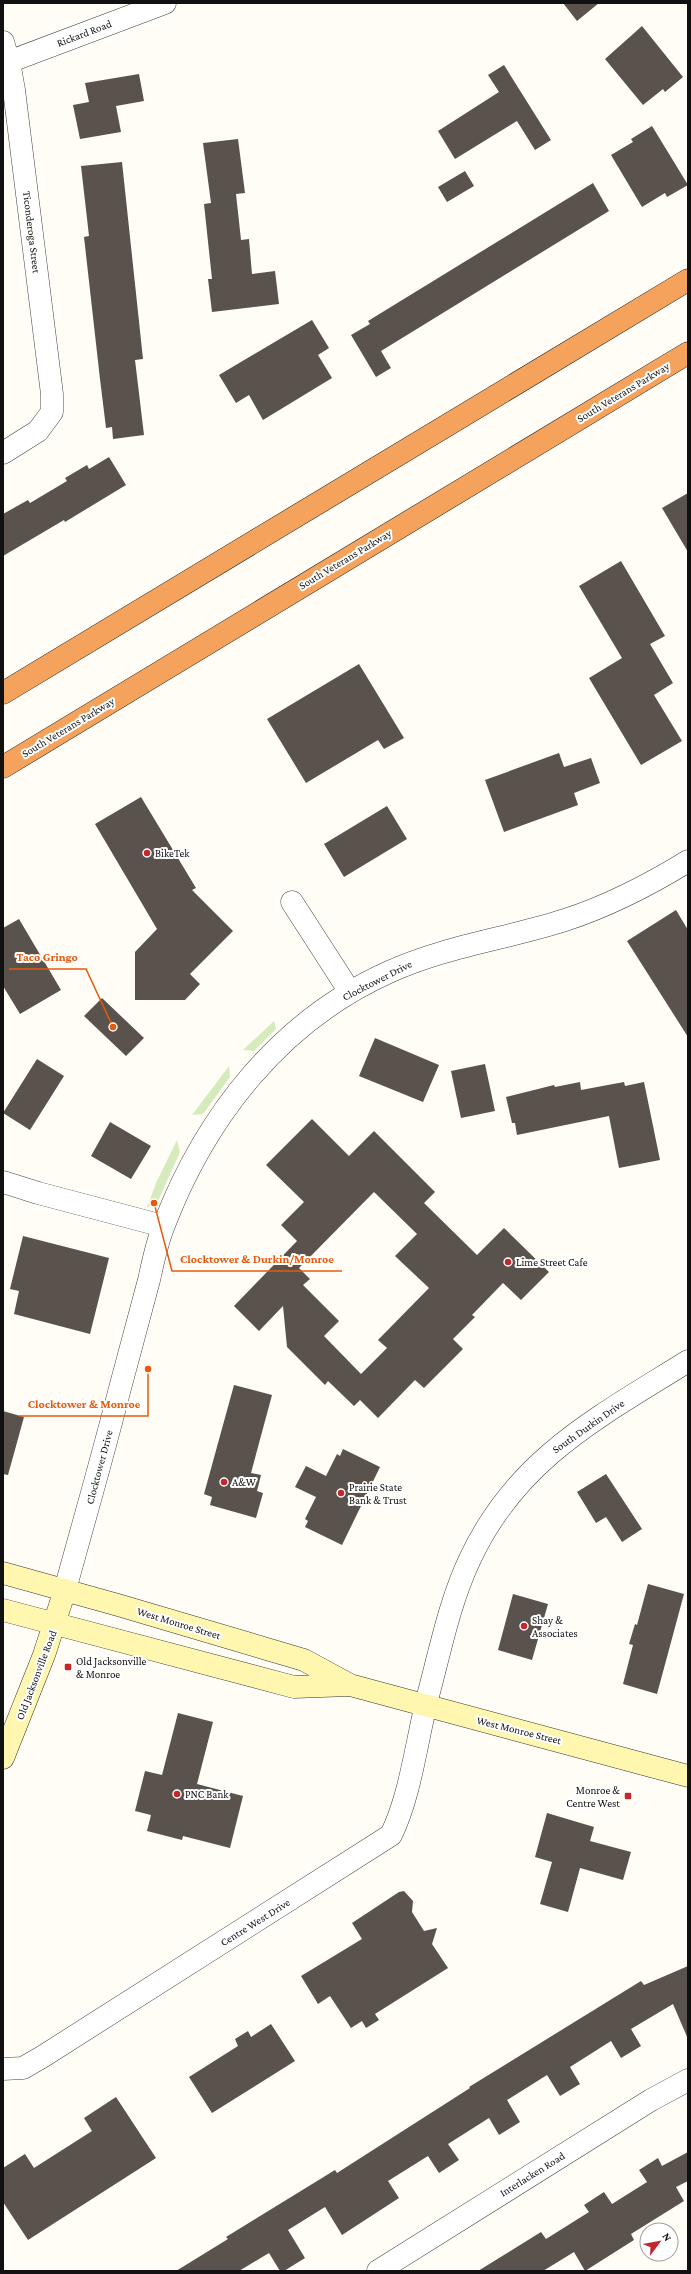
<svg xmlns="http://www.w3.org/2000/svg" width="691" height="2274" font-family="'Crimson Pro',serif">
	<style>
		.green { fill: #d5ebbd }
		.building { fill: #5a524d; fill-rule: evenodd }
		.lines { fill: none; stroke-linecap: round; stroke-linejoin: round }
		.street-casing { stroke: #444; stroke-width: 23 }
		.secondary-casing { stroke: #333; stroke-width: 23 }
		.highway-casing { stroke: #222; stroke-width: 23 }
		.street { stroke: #fff; stroke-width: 22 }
		.secondary { stroke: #fff6b0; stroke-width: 22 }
		.highway { stroke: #f5a25d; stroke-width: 22 }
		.poi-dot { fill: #c4262e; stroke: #fff; stroke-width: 1.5 }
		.labels { text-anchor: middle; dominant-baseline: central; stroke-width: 4; stroke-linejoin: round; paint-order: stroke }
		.street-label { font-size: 11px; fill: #111; stroke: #fff }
		.poi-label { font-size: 11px; fill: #111; stroke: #fff; text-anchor: start }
		.leader { fill: none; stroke: #e8590c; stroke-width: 1.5 }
		.callout-dot { fill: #e8590c; stroke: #fff; stroke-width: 1.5 }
		.callout-label { font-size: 12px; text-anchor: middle; font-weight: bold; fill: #e8590c; stroke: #fff; stroke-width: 4; stroke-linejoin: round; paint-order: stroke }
	</style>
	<rect width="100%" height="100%" fill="#fffdf5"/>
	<path class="green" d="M 274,1021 L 276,1029 L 254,1051 L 243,1050 Z
		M 229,1066 L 230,1077 L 203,1114 L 192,1115 Z
		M 177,1140 L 180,1152 L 158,1201 L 147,1208 L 156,1183 Z"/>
	<path class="building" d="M 563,3 L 599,3 L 577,21 Z
		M 642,26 L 683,77 L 665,92 L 663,89 L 643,105 L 605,59 Z
		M 504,65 L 551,140 L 535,150 L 517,121 L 455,159 L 438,131 L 499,92 L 488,75 Z
		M 139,74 L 144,101 L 116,106 L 121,132 L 80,139 L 73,105 L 89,102 L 85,83 Z
		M 652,126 L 688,185 L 667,197 L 665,193 L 642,207 L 611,155 L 633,142 L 631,139 Z
		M 238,139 L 245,193 L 236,194 L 241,240 L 249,239 L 252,274 L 275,271 L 279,304 L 212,312 L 208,279 L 212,279 L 204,204 L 211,203 L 203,143 Z
		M 122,162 L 143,359 L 135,360 L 144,435 L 113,439 L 112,427 L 106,428 L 100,379 L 84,237 L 89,236 L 81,166 Z
		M 465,171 L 474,186 L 447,202 L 438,187 Z
		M 593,183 L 609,211 L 381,351 L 391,368 L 376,377 L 351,335 L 370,324 L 368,321 Z
		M 312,320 L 329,348 L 318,355 L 332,378 L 263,420 L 249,395 L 236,403 L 219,375 Z
		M 109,457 L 126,485 L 65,522 L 64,520 L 3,556 L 3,514 L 28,500 L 30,503 L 67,481 L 65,478 L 87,465 L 89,469 Z
		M 688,493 L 688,552 L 662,508 Z
		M 621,561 L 665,636 L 650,644 L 673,683 L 654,695 L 682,741 L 641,765 L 589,678 L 622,658 L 579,586 Z
		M 359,664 L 404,738 L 384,749 L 378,740 L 306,783 L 267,719 Z
		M 559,753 L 564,767 L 591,758 L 600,783 L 574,793 L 578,805 L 504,832 L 485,780 Z
		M 141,797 L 196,888 L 192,890 L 233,931 L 190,974 L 200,984 L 185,1000 L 135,1000 L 135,952 L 157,929 L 95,824 Z
		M 387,806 L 407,839 L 344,877 L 324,844 Z
		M 676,910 L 688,930 L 688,1037 L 627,941 Z
		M 19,919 L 61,990 L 20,1014 L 3,986 L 3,928 Z
		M 102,998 L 144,1038 L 126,1056 L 84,1016 Z
		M 375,1038 L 439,1065 L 423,1102 L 359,1076 Z
		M 37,1059 L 64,1076 L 30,1130 L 3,1113 Z
		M 485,1064 L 495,1111 L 461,1118 L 451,1071 Z
		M 580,1082 L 581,1090 L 624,1082 L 625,1086 L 644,1082 L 660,1160 L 619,1168 L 609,1116 L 517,1135 L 515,1123 L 512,1123 L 506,1097 L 554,1085 L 555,1087 Z
		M 312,1119 L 349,1156 L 374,1131 L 435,1192 L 424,1203 L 477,1255 L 504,1228 L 549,1272 L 521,1300 L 503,1283 L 472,1315 L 475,1317 L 453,1339 L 463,1349 L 424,1388 L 415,1380 L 378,1418 L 360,1400 L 354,1406 L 328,1381 L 325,1385 L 287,1347 L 283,1306 L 259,1331 L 234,1306 L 297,1241 L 281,1225 L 304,1202 L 266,1165 ZM 374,1192 L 417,1234 L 395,1256 L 429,1288 L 378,1340 L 387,1348 L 361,1374 L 324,1336 L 339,1321 L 303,1285 L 310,1279 L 299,1268 Z
		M 110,1122 L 151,1146 L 131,1179 L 91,1156 Z
		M 23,1236 L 109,1258 L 90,1334 L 14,1314 L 19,1291 L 10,1289 Z
		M 234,1385 L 272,1395 L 251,1473 L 261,1475 L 257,1491 L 263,1493 L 256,1518 L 210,1505 L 212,1497 L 204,1494 Z
		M 3,1411 L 24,1417 L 8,1475 L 3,1474 Z
		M 343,1449 L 380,1467 L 342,1545 L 305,1527 L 308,1521 L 305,1519 L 316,1497 L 295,1487 L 306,1466 L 326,1476 L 337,1454 L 340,1456 Z
		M 606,1474 L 642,1529 L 622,1542 L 606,1517 L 596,1523 L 577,1492 Z
		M 648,1584 L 684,1594 L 657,1694 L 623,1684 L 633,1645 L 629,1644 L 635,1624 L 637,1625 Z
		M 513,1594 L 548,1604 L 532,1660 L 498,1650 Z
		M 178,1713 L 213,1722 L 197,1784 L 243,1796 L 230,1848 L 183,1836 L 182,1840 L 147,1831 L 151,1815 L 135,1811 L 145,1771 L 162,1775 Z
		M 547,1813 L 594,1827 L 590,1841 L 631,1852 L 623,1880 L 580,1868 L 568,1912 L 540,1904 L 552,1862 L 535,1857 Z
		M 404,1891 L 413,1901 L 412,1912 L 424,1931 L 437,1928 L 432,1944 L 448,1968 L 375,2014 L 379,2020 L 366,2028 L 362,2021 L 351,2028 L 330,1996 L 318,2004 L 301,1976 L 362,1939 L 352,1923 L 399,1892 Z
		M 688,1966 L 688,2039 L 673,2004 L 631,2029 L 641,2046 L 621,2058 L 611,2041 L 570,2067 L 580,2084 L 560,2096 L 547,2075 L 507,2100 L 520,2122 L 499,2135 L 489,2118 L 448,2144 L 459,2160 L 439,2173 L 428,2156 L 388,2181 L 399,2198 L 342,2235 L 325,2207 L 288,2230 L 305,2258 L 284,2271 L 280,2271 L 269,2253 L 239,2271 L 176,2271 L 228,2239 L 226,2237 L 335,2170 L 337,2173 L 470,2088 L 469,2087 L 641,1981 L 644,1985 Z
		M 271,2024 L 295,2061 L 212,2113 L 189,2077 L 238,2046 L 235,2039 L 248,2031 L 251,2037 Z
		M 116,2097 L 156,2158 L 28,2240 L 3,2202 L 3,2168 L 25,2154 L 34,2168 L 92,2131 L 84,2118 Z
		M 688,2152 L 688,2181 L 676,2187 L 684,2201 L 631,2234 L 634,2240 L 585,2271 L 574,2252 L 543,2271 L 478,2271 L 541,2232 L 546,2239 L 589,2212 L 584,2205 L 604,2192 L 612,2204 L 647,2182 L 639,2170 L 658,2158 L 662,2166 Z"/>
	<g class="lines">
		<g class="street-casing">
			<path id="street" d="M 3,42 L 9,62 L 14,90 L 52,394 L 52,412 L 38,431 L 3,453
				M 3,64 L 165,3
				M 292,902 L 350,992
				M 3,1182 L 38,1193 L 163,1226
				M 65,1590 C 83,1524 102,1459 119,1392 C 129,1355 139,1318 149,1280 C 153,1262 157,1242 164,1225 C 206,1116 280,1021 389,972 C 446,946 506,939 565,920 C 608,906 649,885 688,861
				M 3,2069 L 23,2068 L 42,2057 L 391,1835 C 411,1795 417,1737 429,1692 C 441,1647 450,1601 470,1559 C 517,1458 599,1417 688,1361
				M 378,2271 L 651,2100 L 688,2080"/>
		</g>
		<g class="secondary-casing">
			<path id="secondary" d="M 3,1573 L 118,1605 L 304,1660 L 350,1685 L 688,1776
				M 3,1610 L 294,1687 L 349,1685
				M 3,1758 L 44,1655 L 65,1590"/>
		</g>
		<g class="highway-casing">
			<path id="highway" d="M 3,693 L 688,280
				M 3,767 L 688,353"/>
		</g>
		<use href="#street" class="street"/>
		<use href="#secondary" class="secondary"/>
		<use href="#highway" class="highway"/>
	</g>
	<g class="poi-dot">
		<circle cx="147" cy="853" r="4"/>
		<circle cx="508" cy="1262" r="4"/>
		<circle cx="224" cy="1482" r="4"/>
		<circle cx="341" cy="1493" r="4"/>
		<circle cx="524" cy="1626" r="4"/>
		<rect x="64" y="1663" width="8" height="8" rx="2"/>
		<circle cx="177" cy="1794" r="4"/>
		<rect x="624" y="1792" width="8" height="8" rx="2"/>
	</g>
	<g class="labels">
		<g class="street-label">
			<text transform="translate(84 33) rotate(-21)">Rickard Road</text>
			<text transform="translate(32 232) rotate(83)">Ticonderoga Street</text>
			<text transform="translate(623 392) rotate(-31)">South Veterans Parkway</text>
			<text transform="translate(345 559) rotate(-31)">South Veterans Parkway</text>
			<text transform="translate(68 727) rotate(-31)">South Veterans Parkway</text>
			<text transform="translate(377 980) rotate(-27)">Clocktower Drive</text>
			<text transform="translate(588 1426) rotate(-35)">South Durkin Drive</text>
			<text transform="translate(99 1467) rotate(-75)">Clocktower Drive</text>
			<text transform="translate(179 1623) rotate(17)">West Monroe Street</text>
			<text transform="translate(36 1675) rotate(-69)">Old Jacksonville Road</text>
			<text transform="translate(519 1730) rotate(14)">West Monroe Street</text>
			<text transform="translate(255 1922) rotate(-32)">Centre West Drive</text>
			<text transform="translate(532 2174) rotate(-32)">Interlacken Road</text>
		</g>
		<g class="poi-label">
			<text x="155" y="853">BikeTek</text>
			<text x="516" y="1262">Lime Street Cafe</text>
			<text x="232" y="1482">A&amp;W</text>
			<text x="349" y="1487">Prairie State<tspan x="349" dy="13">Bank &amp; Trust</tspan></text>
			<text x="532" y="1620">Shay &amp;<tspan x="532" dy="13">Associates</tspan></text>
			<text x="76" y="1661">Old Jacksonville<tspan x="76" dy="13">&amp; Monroe</tspan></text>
			<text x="620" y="1790" text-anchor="end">Monroe &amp;<tspan x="620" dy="13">Centre West</tspan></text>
			<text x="185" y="1794">PNC Bank</text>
		</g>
	</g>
	<path class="leader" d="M113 1027L86 969H9M154 1203L172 1271H342M148 1369L148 1416H19"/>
	<g class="callout-dot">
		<circle cx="113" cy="1027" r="4"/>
		<circle cx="154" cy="1203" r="4"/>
		<circle cx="148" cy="1369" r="4"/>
	</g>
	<g class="callout-label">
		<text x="47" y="961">Taco Gringo</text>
		<text x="257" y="1263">Clocktower &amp; Durkin/Monroe</text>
		<text x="84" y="1408">Clocktower &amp; Monroe</text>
	</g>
	<rect width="691" height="2274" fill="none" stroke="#111111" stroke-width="8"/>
	<g transform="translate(659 2242) rotate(58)"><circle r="19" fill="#ffffff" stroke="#a0a0a0"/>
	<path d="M0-3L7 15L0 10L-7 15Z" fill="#c4262e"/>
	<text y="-6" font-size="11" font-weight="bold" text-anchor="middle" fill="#111111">N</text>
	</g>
</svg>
